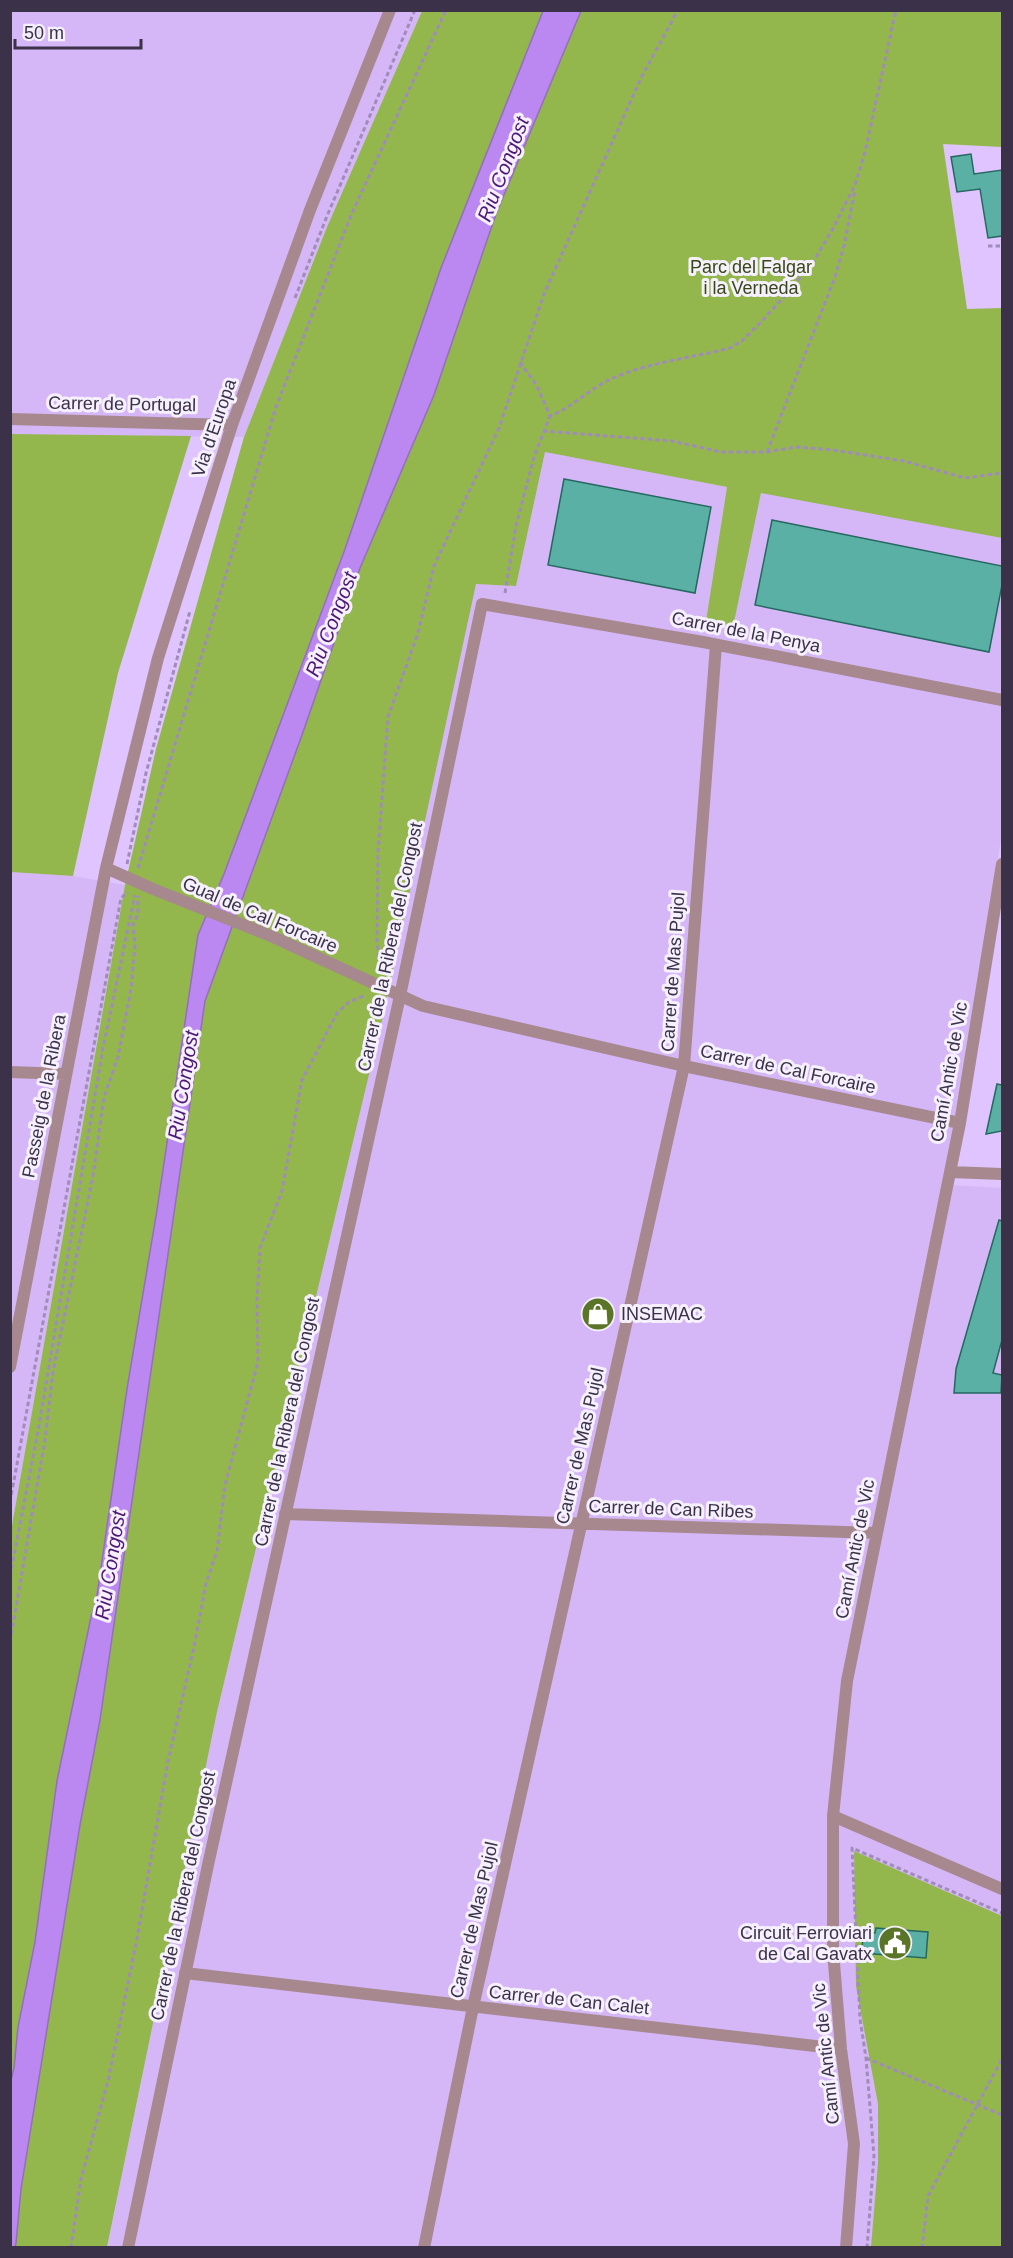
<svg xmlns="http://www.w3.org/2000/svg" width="1013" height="2258" font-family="Arial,sans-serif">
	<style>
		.built { fill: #d5b7f7 }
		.green { fill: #93b74c }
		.water { fill: #bb87f1; stroke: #956dbe; stroke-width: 1.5 }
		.building { fill: #5bb0a6; stroke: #256860; stroke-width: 1.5 }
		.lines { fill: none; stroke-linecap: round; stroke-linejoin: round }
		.path { stroke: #a08cb9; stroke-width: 3; stroke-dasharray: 4.5 3; stroke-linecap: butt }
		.minor { stroke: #a7888e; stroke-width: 12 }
		.labels { text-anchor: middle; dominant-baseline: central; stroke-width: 6; stroke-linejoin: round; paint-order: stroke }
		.park-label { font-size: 18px; fill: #374716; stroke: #f5f0fc }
		.street-label { font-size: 18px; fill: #3b3148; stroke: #f5f0fc }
		.poi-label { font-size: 18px; fill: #3b3148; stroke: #f5f0fc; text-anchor: start }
		.water-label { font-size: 20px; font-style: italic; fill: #4d1775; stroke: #f5f0fc }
	</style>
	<rect width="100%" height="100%" fill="#dfc4ff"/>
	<path class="built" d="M 11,11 L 422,11 L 327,227 L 244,437 L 11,434 Z
		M 545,452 L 727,487 L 706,621 L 732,627 L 761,493 L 1002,538 L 1002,831 L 950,1185 L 1002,1188 L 1002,2247 L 107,2248 L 217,1712 L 383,1016 L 476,584 L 516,586 Z
		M 11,872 L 73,876 L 125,885 L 11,1531 Z"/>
	<path class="green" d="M 422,11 L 543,11 L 441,268 L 345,548 L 224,874 L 198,935 L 157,1210 L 127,1389 L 96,1602 L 91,1617 L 57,1781 L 35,1942 L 11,2084 L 11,1531 L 125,885 L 156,749 L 244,437 L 327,227 Z
		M 581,11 L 1002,11 L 1002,147 L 943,144 L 967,309 L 1002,308 L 1002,538 L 761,493 L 733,627 L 706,621 L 727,487 L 545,452 L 516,586 L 476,584 L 383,1016 L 217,1712 L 107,2247 L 15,2248 L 21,2189 L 80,1825 L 100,1720 L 205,1000 L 302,735 L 360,568 L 434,395 L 496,214 Z
		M 10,434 L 191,436 L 118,673 L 73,876 L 11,872 Z
		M 854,1851 L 1002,1916 L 1002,2247 L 871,2247 L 878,2163 L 878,2104 L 856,1986 Z"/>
	<path class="water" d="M 543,11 L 581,11 L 496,214 L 434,395 L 360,568 L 302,735 L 205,1001 L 100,1720 L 80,1825 L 21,2189 L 16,2243 L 15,2247 L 11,2248 L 10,2084 L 14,2068 L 18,2027 L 35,1942 L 57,1781 L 91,1617 L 96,1602 L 127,1389 L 157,1210 L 198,935 L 224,874 L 345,549 L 441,268 Z"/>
	<path class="building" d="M 971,154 L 974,174 L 1002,170 L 1002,236 L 988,238 L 980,189 L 957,192 L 951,157 Z
		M 564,479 L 711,507 L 695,593 L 548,565 Z
		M 772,520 L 1002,566 L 1002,585 L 989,652 L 755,605 Z
		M 997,1084 L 1002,1085 L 1002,1131 L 986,1134 Z
		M 999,1220 L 1002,1221 L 1002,1340 L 993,1373 L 1002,1375 L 1001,1393 L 954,1393 L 956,1369 Z
		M 876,1928 L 928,1932 L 926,1958 L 862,1953 L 863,1932 L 875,1933 Z"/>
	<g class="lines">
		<path class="path" d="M 988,246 L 1002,246
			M 295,298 L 327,216 L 415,10
			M 520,362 L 537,386 L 550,416 C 573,407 590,388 613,378 C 650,362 691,358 730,348 L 742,341 L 762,321 L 791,289 L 815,259 L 831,232 L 855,185 L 865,152 L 896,10
			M 543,431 L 672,441 L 721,452 L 767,452 L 796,447 L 833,450 L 904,461 L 965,478 L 1002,473
			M 767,452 L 835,277 L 844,246 L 855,190
			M 505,593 L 516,526 L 534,457 L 550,416
			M 127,864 L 146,773 L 190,611
			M 138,868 L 276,407 L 352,213 L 446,10
			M 381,972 L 377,943 L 378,852 L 388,717 L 418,633 L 434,566 L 499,428 L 544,294 L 641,78 L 678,10
			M 10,1502 L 121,898 L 128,892
			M 10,1576 L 38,1431 L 103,1048 L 135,895
			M 10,1642 L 45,1440 L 53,1372 L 93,1176 L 104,1097 L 118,1057 L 131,989 L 135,945 L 133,925 L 138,914 L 138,896
			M 866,2058 L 1002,2115
			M 71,2248 L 81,2179 L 108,2081 L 136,1944 L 168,1761 L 194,1647 L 206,1583 L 217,1551 L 225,1485 L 258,1362 L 257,1301 L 260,1248 L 282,1191 L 302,1080 L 337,1013 L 349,1002 L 364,996
			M 867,2248 L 874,2156 L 866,2058 L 860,2019 L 852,1848 L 1002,1913
			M 922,2248 L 928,2196 L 1002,2059"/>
		<path class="minor" d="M 10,419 L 232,425
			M 106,868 L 153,889 L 271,936 L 423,1006 L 684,1066 L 960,1123
			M 10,1072 L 66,1074
			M 950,1172 L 1002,1174
			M 10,1367 L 106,868 L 158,658 L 232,425 L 310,210 L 390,10
			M 285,1514 L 876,1533
			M 833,1816 L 1002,1889
			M 185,1973 L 841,2049
			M 128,2248 L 208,1865 L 400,996 L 482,604 L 703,642 L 1002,700
			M 424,2248 L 473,2007 L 684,1066 L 716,645
			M 846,2248 L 854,2144 L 841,2049 L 833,1951 L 833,1816 L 847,1681 L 960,1123 L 1002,864"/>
	</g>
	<defs>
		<g id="shop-disc" transform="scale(1.725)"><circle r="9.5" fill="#5b7528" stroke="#f5f0fc"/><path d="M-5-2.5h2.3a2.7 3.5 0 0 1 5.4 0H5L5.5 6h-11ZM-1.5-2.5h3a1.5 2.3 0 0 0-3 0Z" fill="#fff"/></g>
		<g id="civic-disc" transform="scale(1.725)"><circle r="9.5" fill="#5b7528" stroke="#f5f0fc"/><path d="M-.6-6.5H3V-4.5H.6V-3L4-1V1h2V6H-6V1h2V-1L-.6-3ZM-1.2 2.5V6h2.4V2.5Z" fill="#fff"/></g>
	</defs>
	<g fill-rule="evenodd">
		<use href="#shop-disc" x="598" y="1314"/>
		<use href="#civic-disc" x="895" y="1943"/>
	</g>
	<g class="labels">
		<g class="park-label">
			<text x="751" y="267">Parc del Falgar<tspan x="751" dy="21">i la Verneda</tspan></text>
		</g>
		<g class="street-label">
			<text transform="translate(122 404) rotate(1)">Carrer de Portugal</text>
			<text transform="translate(214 428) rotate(-71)">Via d'Europa</text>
			<text transform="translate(746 632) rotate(11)">Carrer de la Penya</text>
			<text transform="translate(260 915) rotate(23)">Gual de Cal Forcaire</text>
			<text transform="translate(390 947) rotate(-78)">Carrer de la Ribera del Congost</text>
			<text transform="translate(673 972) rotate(-86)">Carrer de Mas Pujol</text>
			<text transform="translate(788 1069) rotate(12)">Carrer de Cal Forcaire</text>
			<text transform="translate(949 1072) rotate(-80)">Camí Antic de Vic</text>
			<text transform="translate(44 1096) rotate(-79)">Passeig de la Ribera</text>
			<text transform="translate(287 1422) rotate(-78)">Carrer de la Ribera del Congost</text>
			<text transform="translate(580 1446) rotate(-77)">Carrer de Mas Pujol</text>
			<text transform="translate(671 1509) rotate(2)">Carrer de Can Ribes</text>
			<text transform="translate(855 1549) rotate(-79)">Camí Antic de Vic</text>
			<text transform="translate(183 1896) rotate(-78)">Carrer de la Ribera del Congost</text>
			<text transform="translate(474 1920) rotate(-77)">Carrer de Mas Pujol</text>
			<text transform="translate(569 2000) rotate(6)">Carrer de Can Calet</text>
			<text transform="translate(826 2054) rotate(-96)">Camí Antic de Vic</text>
		</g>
		<g class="poi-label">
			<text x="621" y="1314">INSEMAC</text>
			<text x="872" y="1933" text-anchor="end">Circuit Ferroviari<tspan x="872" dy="21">de Cal Gavatx</tspan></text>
		</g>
		<g class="water-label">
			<text transform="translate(503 169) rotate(-69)">Riu Congost</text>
			<text transform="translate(331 624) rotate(-69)">Riu Congost</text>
			<text transform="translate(183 1085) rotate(-81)">Riu Congost</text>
			<text transform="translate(110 1565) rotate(-81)">Riu Congost</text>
		</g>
	</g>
	<rect width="1013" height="2258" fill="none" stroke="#3b3148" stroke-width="24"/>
	<path d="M15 39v9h126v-9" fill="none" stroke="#3b3148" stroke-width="3"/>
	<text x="24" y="39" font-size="18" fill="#3b3148" stroke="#f5f0fc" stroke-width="4.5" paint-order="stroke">50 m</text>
</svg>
